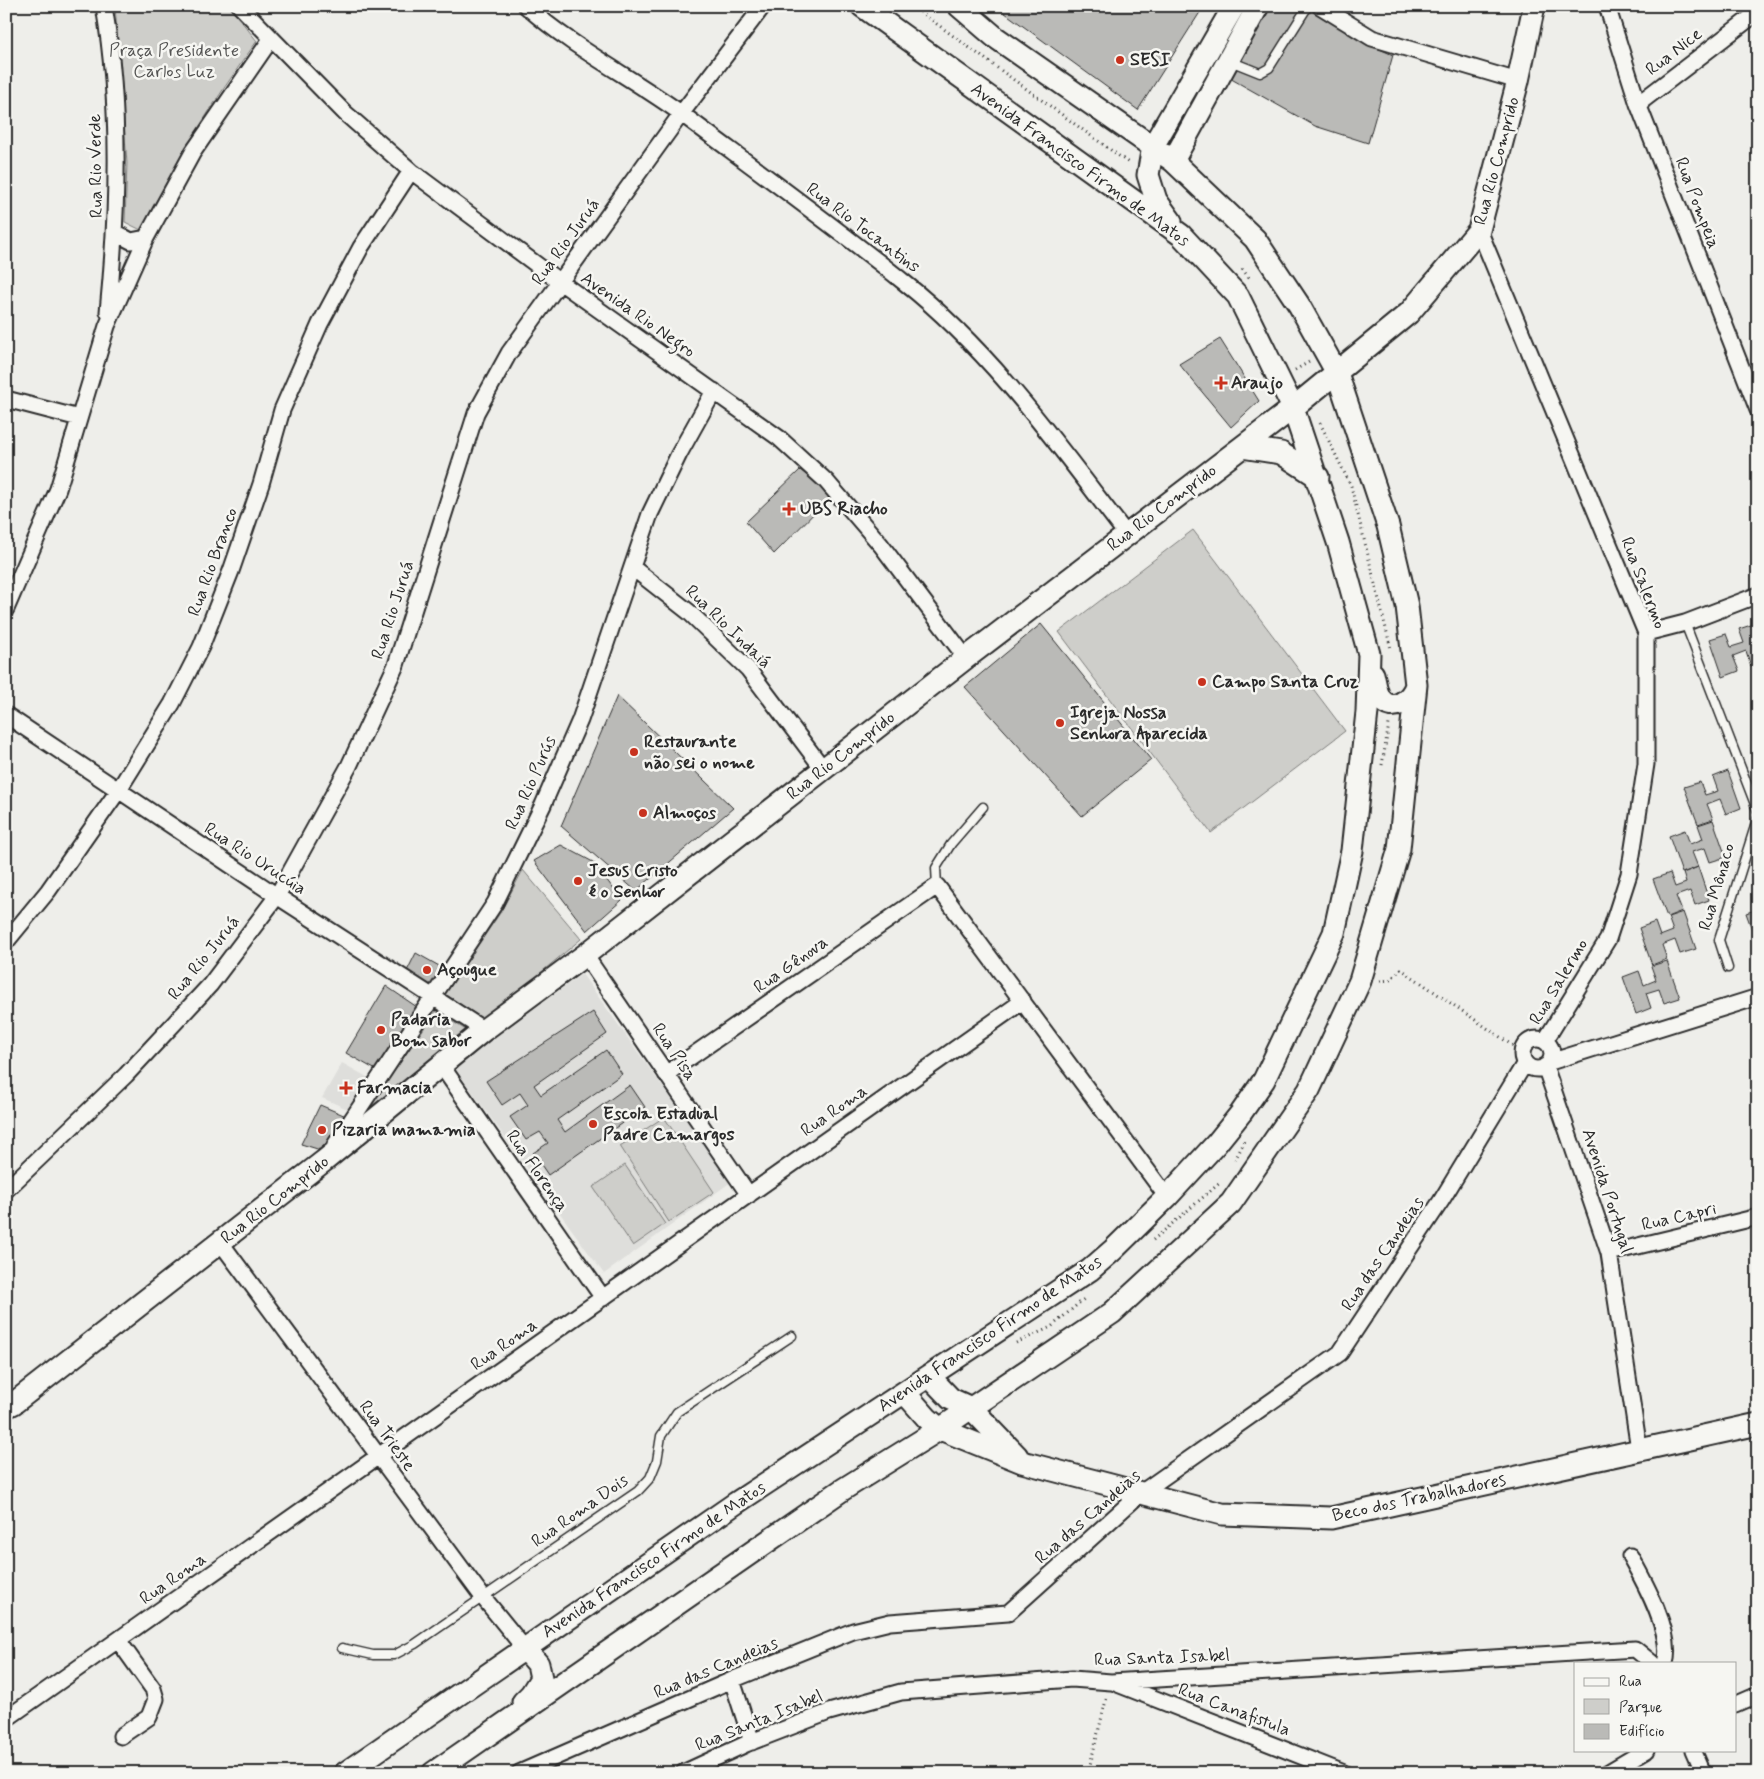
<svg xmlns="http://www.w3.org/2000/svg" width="1764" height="1779" font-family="Mynerve,sans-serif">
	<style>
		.built { fill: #dededb }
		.green { fill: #cececa; stroke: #7c7c7a }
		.building { fill: #babab7; stroke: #2b2b2b }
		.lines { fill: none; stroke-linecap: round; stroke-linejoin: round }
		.lane-casing { stroke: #2b2b2b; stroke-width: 11 }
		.street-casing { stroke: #2b2b2b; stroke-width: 19 }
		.secondary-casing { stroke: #2b2b2b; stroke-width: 25 }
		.path { stroke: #2b2b2b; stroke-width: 3; stroke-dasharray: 1 4; stroke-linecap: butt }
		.lane { stroke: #f6f6f2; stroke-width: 8 }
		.street { stroke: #f6f6f2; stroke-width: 15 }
		.secondary { stroke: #f6f6f2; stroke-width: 21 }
		.poi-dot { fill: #c8321e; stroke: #f6f6f2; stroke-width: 2 }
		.labels { text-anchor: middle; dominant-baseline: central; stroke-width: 5; stroke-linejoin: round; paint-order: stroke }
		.park-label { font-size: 18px; fill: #545453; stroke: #f6f6f2 }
		.street-label { font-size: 18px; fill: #2b2b2b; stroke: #f6f6f2 }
		.poi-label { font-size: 18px; font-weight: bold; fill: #2b2b2b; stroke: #f6f6f2; text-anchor: start }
	</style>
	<rect width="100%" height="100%" fill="#eeeeea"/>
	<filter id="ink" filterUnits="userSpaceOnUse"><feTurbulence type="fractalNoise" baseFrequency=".02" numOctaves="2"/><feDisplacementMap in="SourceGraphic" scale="10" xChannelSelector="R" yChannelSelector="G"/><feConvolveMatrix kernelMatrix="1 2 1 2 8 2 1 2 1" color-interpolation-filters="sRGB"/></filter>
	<g filter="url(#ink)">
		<path class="built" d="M 582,974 L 731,1182 L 604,1274 L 454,1067 Z
			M 342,1063 L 369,1078 L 350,1110 L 322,1098 Z"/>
		<path class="green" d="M 115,6 L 229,6 L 257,41 C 213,101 175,164 141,230 L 125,222 L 127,163 Z
			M 1193,530 L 1345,731 L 1211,833 L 1059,632 Z
			M 523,870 L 581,939 L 484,1020 L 445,994 L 500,913 Z
			M 436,1011 L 469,1032 L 360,1120 Z
			M 664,1117 L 714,1192 L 669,1222 L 620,1146 Z
			M 625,1165 L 665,1224 L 633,1246 L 593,1187 Z"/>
		<path class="building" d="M 1005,6 L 1204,6 L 1138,110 L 1001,10 Z
			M 1263,6 L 1309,6 L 1368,44 L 1393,55 L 1368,143 L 1315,126 L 1226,76 Z
			M 1220,339 L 1259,401 L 1231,427 L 1179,364 Z
			M 800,470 L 832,495 L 774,554 L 746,522 Z
			M 1041,624 L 1151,760 L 1082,816 L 965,687 Z
			M 1754,624 L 1758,634 L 1758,664 L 1751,666 L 1746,651 L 1733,656 L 1739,671 L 1723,677 L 1710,639 L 1726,634 L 1731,647 L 1744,643 L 1739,629 Z
			M 617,696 L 733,808 L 636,891 L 561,826 Z
			M 1728,771 L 1741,808 L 1726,814 L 1720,799 L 1707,804 L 1713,819 L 1698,824 L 1684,787 L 1700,782 L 1705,795 L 1718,791 L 1713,777 Z
			M 1713,820 L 1726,857 L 1710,862 L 1705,848 L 1692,852 L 1698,867 L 1682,873 L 1669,836 L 1685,830 L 1690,844 L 1703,839 L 1698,825 Z
			M 561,845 L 593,862 L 622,900 L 587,931 L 534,861 Z
			M 1698,867 L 1709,900 L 1695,905 L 1690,891 L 1676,896 L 1682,911 L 1667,917 L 1653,879 L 1670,873 L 1675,887 L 1686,883 L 1683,873 Z
			M 1758,909 L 1758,946 L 1746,913 Z
			M 1683,912 L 1696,949 L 1680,954 L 1675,940 L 1662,945 L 1667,959 L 1652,965 L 1639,928 L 1655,922 L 1660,936 L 1673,931 L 1668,917 Z
			M 416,953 L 441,967 L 432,986 L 407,971 Z
			M 1667,961 L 1680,998 L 1664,1003 L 1659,989 L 1646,993 L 1651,1008 L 1636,1014 L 1623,977 L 1639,971 L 1644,985 L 1656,980 L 1651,966 Z
			M 386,986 L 417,1007 L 376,1070 L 346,1053 Z
			M 593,1012 L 607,1034 L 534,1085 L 541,1095 L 606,1050 L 622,1074 L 557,1120 L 565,1132 L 630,1085 L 645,1107 L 548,1175 L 533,1153 L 548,1143 L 540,1132 L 526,1140 L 510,1117 L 528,1105 L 520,1093 L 502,1105 L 486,1081 Z
			M 320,1105 L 346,1116 L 324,1151 L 301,1144 Z"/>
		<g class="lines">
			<g class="lane-casing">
				<path id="lane" d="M 1230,61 L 1260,73 L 1269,68 L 1308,6
					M 1685,623 L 1758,812
					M 937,886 L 936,868 L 951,844 L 983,807
					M 1728,968 L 1719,940 L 1758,817
					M 342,1648 L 373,1655 L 394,1655 L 415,1644 L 638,1491 L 650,1478 L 657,1461 L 661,1436 L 677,1412 L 792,1336"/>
			</g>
			<g class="street-casing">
				<path id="street" d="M 104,6 C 121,108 118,210 108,312
					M 240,6 L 345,113 L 411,171 L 560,282 L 779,438 L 826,481 L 881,545 L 966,658
					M 526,6 C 573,48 631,77 682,114 C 757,170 833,225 905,283 C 993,353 1059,447 1127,535
					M 1320,6 L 1372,38 L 1518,81
					M 1607,6 L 1638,104 L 1758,410
					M 1638,104 L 1758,12
					M 1479,230 L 1646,633 L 1646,764 L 1629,874 L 1608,939 L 1545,1041
					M 116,233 L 131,241 L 146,238
					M 6,399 L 79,418
					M 633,568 L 689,612 L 748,669 L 824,770
					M 6,609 L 58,489 L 107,326 L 146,238 L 193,152 L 271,39
					M 1646,633 L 1685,623 L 1758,595
					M 6,715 L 277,896 L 484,1030
					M 6,942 L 48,891 L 118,791 L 172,704 L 201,647 L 231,571 L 261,484 L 282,410 L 320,324 L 361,247 L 411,171
					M 585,955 L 749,1195
					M1522 1054a15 15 0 1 1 30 0a15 15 0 1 1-30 0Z
					M 1550,1062 L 1758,997
					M 441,1065 L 603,1298
					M 1545,1066 L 1609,1253 L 1639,1449
					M 666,1074 L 937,886 L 1167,1197
					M 335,1145 L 495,903 L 543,805 L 580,720 L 650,514 L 679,454 L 714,391
					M 6,1190 L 126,1075 L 210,985 L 277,896 L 349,766 L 396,665 L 476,413 L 509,353 L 681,114 L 763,6
					M 221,1243 L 482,1596 L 525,1649
					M 1609,1253 L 1758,1217
					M 1630,1556 C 1644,1581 1674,1635 1665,1663
					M 118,1640 L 153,1689 L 156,1699 L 149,1717 L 121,1736
					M 732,1680 L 752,1742
					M 1115,1683 L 1344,1773
					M 1735,1705 L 1758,1695
					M 6,1719 L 1023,1001
					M 1693,1750 L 1703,1773
					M 519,1773 L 732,1680 L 853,1631 L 890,1622 L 1008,1613 L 1141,1493 L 1340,1353 L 1441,1201 L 1525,1063
					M 683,1773 L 746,1744 L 829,1712 L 901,1692 L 1072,1679 L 1111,1682 L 1635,1649 L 1652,1663
					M 1607,1773 L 1646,1750"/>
			</g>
			<g class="secondary-casing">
				<path id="secondary" d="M 1173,161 L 1258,6
					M 1171,221 L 1156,200 L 1148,175 L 1153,146 L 1234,6
					M 1242,447 L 1281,453 L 1318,477
					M 1373,674 C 1375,681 1376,692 1380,698 C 1392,715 1411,700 1416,685
					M 929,1376 L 951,1399 L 971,1408 L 1017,1456
					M 905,1393 L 927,1418 L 940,1429 L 1022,1462 L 1222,1514 L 1331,1518 L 1758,1424
					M 6,1407 L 14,1403 L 324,1161 L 484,1030 L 585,955 L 966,658 L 1293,408 L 1409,313 L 1479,230 L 1518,81 L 1534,6
					M 523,1702 L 531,1694 L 541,1678 L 538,1664 L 525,1649
					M 345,1773 L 736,1503 L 1090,1270 L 1113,1250 L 1167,1197 L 1216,1144 L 1241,1113 L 1264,1080 L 1334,933 L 1352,851 L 1367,712 L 1369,654 L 1338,542 L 1293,408 L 1238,296 L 1181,235 L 862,6
					M 433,1773 L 842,1490 L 940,1429 L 1112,1313 L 1231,1203 L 1309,1090 L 1360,981 L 1399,849 L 1416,685 L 1407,606 L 1388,526 L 1337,373 L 1299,305 L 1255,239 L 1173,161 L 995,37 L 959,6"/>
			</g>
			<path class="path" d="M 912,6 L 1130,164
				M 1242,269 L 1251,280
				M 1295,370 L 1311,361
				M 1320,423 L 1351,486 L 1391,649
				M 1382,765 L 1389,724
				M 1380,981 L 1390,980 L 1401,969 L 1519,1050
				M 1235,1160 L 1246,1139
				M 1153,1240 L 1221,1182
				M 1016,1343 L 1051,1327 L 1084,1299
				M 1088,1773 L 1107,1696"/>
			<use href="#lane" class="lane"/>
			<use href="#street" class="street"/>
			<use href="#secondary" class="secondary"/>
		</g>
	</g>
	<g class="poi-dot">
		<circle cx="1120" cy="60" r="5"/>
		<path d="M1218.5 375.5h5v5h5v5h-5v5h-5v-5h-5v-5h5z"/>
		<path d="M786.5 501.5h5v5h5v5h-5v5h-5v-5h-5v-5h5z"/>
		<circle cx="1202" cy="682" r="5"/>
		<circle cx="1060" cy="723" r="5"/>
		<circle cx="634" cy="752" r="5"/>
		<circle cx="643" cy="813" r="5"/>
		<circle cx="578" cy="881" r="5"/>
		<circle cx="427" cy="970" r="5"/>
		<circle cx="381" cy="1030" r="5"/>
		<path d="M343.5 1080.5h5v5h5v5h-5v5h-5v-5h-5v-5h5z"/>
		<circle cx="593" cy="1124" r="5"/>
		<circle cx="322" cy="1130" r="5"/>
	</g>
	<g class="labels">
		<g class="park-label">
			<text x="174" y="51">Praça Presidente<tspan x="174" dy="21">Carlos Luz</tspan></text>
		</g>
		<g class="street-label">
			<text transform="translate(1674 52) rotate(-38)">Rua Nice</text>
			<text transform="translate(1497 161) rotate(-75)">Rua Rio Comprido</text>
			<text transform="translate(1080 165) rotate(36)">Avenida Francisco Firmo de Matos</text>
			<text transform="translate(96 166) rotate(-91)">Rua Rio Verde</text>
			<text transform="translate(1697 203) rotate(69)">Rua Pompeia</text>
			<text transform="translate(863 228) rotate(37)">Rua Rio Tocantins</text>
			<text transform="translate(566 242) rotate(-54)">Rua Rio Juruá</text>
			<text transform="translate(638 315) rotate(35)">Avenida Rio Negro</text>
			<text transform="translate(1162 508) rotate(-37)">Rua Rio Comprido</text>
			<text transform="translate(213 562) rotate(-70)">Rua Rio Branco</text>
			<text transform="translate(1643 583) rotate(69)">Rua Salermo</text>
			<text transform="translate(393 610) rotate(-72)">Rua Rio Juruá</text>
			<text transform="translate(728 627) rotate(44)">Rua Rio Indaiá</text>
			<text transform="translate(841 756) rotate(-38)">Rua Rio Comprido</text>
			<text transform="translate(531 783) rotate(-66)">Rua Rio Purús</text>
			<text transform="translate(255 859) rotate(33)">Rua Rio Urucúia</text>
			<text transform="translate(1717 887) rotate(-74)">Rua Mônaco</text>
			<text transform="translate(204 958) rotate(-51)">Rua Rio Juruá</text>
			<text transform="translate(791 965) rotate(-35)">Rua Gênova</text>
			<text transform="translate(1559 982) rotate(-59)">Rua Salermo</text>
			<text transform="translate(674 1052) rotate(56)">Rua Pisa</text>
			<text transform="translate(834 1111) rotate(-35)">Rua Roma</text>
			<text transform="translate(537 1171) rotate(55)">Rua Florença</text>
			<text transform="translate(1607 1191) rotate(72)">Avenida Portugal</text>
			<text transform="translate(275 1200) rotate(-38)">Rua Rio Comprido</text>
			<text transform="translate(1679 1217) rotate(-13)">Rua Capri</text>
			<text transform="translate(1383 1254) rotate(-56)">Rua das Candeias</text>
			<text transform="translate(990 1334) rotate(-34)">Avenida Francisco Firmo de Matos</text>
			<text transform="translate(504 1345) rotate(-35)">Rua Roma</text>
			<text transform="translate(387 1436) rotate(54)">Rua Trieste</text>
			<text transform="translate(1419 1498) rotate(-12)">Beco dos Trabalhadores</text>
			<text transform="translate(580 1511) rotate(-35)">Rua Roma Dois</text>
			<text transform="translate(1088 1517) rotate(-41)">Rua das Candeias</text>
			<text transform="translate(654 1560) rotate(-34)">Avenida Francisco Firmo de Matos</text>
			<text transform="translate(173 1579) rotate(-35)">Rua Roma</text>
			<text transform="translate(1162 1658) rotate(-2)">Rua Santa Isabel</text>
			<text transform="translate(716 1668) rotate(-23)">Rua das Candeias</text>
			<text transform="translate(1234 1710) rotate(21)">Rua Canafistula</text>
			<text transform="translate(759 1721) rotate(-22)">Rua Santa Isabel</text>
		</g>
		<g class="poi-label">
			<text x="1130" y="60">SESI</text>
			<text x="1231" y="383">Araujo</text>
			<text x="800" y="509">UBS Riacho</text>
			<text x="1212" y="682">Campo Santa Cruz</text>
			<text x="1070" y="713">Igreja Nossa<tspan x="1070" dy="21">Senhora Aparecida</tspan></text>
			<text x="644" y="742">Restaurante<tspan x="644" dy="21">não sei o nome</tspan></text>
			<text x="653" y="813">Almoços</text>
			<text x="588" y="871">Jesus Cristo<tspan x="588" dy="21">é o Senhor</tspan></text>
			<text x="437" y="970">Açougue</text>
			<text x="391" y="1020">Padaria<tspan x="391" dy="21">Bom sabor</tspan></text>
			<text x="357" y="1088">Farmacia</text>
			<text x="603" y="1114">Escola Estadual<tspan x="603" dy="21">Padre Camargos</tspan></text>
			<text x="332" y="1130">Pizaria mamamia</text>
		</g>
	</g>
	<rect width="1764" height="1779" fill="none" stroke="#f6f6f2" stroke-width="25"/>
	<rect x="12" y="12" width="1739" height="1754" fill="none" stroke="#2b2b2b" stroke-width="2" filter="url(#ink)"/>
	<rect x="1574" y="1662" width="162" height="90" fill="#f6f6f2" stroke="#a5a5a2"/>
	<rect x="1584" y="1678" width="25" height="8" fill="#f6f6f2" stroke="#a5a5a2"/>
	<text x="1619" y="1686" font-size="15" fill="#2b2b2b">Rua</text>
	<rect x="1584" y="1699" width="25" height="15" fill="#cececa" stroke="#a5a5a2"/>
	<text x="1619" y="1712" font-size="15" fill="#2b2b2b">Parque</text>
	<rect x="1584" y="1724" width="25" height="15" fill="#babab7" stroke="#a5a5a2"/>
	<text x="1619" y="1736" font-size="15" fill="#2b2b2b">Edifício</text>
</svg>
